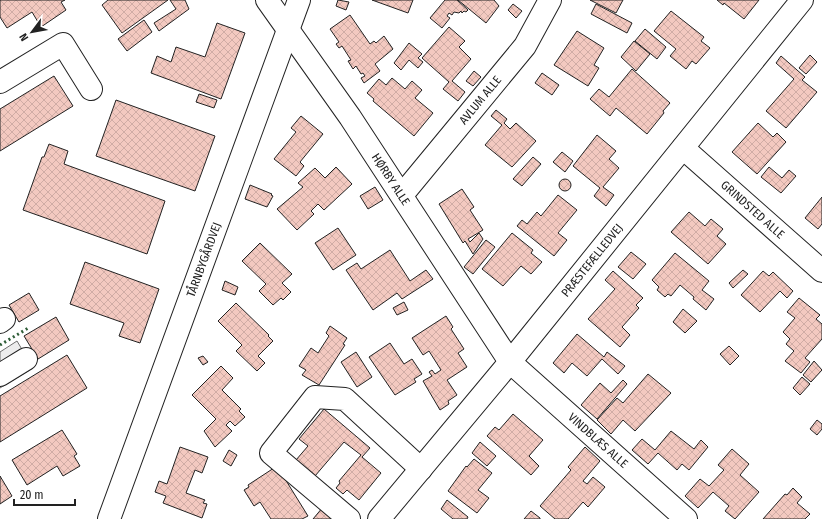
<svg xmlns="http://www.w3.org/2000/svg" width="822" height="519" font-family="'Fira Sans Condensed',sans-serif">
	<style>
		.parking { fill: #ededed; stroke: #6f6f6f }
		.building { fill: url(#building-cross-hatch); stroke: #222 }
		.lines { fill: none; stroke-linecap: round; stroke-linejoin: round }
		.minor-casing { stroke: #222; stroke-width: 24 }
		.minor { stroke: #fff; stroke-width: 22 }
		.hedge { stroke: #2f5e38; stroke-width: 3; stroke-dasharray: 2 3; stroke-linecap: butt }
		.labels { text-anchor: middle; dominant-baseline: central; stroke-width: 3; stroke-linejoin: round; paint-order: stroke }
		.street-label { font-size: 12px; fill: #222; stroke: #fff }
	</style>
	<defs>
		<pattern id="building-cross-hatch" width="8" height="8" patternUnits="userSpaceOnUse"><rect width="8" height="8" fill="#f3c9c0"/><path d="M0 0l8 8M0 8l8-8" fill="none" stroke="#d0aca5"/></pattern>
	</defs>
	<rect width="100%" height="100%" fill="#fff"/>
	<path class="parking" d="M 17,341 L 33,368 L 0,388 L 0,352 Z"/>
	<path class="building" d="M 0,0 L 65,0 L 61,2 L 66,10 L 41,27 L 32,12 L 7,28 L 0,17 Z
		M 108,0 L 168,0 L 122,33 L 102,5 Z
		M 170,0 L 185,0 L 189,9 L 159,31 L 154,23 L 176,9 Z
		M 338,0 L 349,2 L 346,10 L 336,6 Z
		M 372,0 L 413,0 L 408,13 Z
		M 445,0 L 457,0 L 468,10 L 466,12 L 464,11 L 462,13 L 461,11 L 459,13 L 454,12 L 452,15 L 449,13 L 447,16 L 450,18 L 442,28 L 430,18 Z
		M 458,0 L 494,0 L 499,6 L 486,23 Z
		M 590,0 L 623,0 L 616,13 Z
		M 717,0 L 759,0 L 744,19 L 724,3 L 723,5 Z
		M 513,4 L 522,11 L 516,18 L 508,10 Z
		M 596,4 L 632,23 L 627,33 L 591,14 Z
		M 671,11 L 704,37 L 701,41 L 710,48 L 696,64 L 692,61 L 686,69 L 670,56 L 676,49 L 654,31 Z
		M 350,15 L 370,44 L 374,41 L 376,43 L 384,36 L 393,49 L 375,64 L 380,71 L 364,83 L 361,78 L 365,76 L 363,73 L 361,74 L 356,66 L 353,69 L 348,61 L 351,60 L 342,46 L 339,48 L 336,44 L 339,42 L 330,29 Z
		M 144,20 L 152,32 L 127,51 L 118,39 Z
		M 217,23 L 245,33 L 221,99 L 151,73 L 157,56 L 171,62 L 176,47 L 205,57 Z
		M 449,27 L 465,41 L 459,47 L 471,59 L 452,81 L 465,92 L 458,101 L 443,89 L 449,82 L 422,58 Z
		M 645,29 L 666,47 L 657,59 L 635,41 Z
		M 577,31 L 604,48 L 594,65 L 599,68 L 588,86 L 554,65 Z
		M 634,41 L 650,54 L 636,71 L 621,57 Z
		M 409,43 L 422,54 L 418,58 L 423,62 L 418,68 L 409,60 L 401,70 L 394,63 Z
		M 810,55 L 817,62 L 806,74 L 799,68 Z
		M 781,56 L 805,77 L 802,80 L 817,92 L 786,128 L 766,111 L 794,79 L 776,63 Z
		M 632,69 L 670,103 L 663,111 L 664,113 L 647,134 L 616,108 L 610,116 L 590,99 L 599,89 L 609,97 Z
		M 474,71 L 481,77 L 473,86 L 466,81 Z
		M 542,73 L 559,85 L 552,95 L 535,83 Z
		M 54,76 L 73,106 L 0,151 L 0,109 Z
		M 392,78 L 405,89 L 412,81 L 422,90 L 415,98 L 433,113 L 414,136 L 373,101 L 374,99 L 367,93 L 379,79 L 386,85 Z
		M 199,94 L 217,100 L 214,108 L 196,102 Z
		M 116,100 L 215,136 L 195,191 L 96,156 Z
		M 496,110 L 507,119 L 504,123 L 510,129 L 516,123 L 536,141 L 512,167 L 485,145 L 502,125 L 491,116 Z
		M 301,116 L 323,134 L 300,162 L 304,166 L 296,176 L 274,159 L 296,132 L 291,128 Z
		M 758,123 L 773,137 L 777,133 L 786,142 L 757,174 L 732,152 Z
		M 597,135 L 616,151 L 609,159 L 619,168 L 603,187 L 614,195 L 606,206 L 594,196 L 600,188 L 573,166 Z
		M 49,144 L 68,151 L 64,164 L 165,201 L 147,254 L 23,210 L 42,157 L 44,157 Z
		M 562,152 L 573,161 L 565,172 L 553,162 Z
		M 533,157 L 541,164 L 522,186 L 513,179 Z
		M 336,167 L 352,184 L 324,210 L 318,204 L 311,211 L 314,214 L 297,230 L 277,209 L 303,187 L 298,183 L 315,168 L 325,178 Z
		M 769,167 L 782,178 L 789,170 L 796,176 L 781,193 L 761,177 Z
		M559 185a6 6 0 1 1 12 0a6 6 0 1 1-12 0Z
		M 250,185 L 272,194 L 271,195 L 273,196 L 267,207 L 245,199 Z
		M 375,187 L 383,200 L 368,209 L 360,196 Z
		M 462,189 L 474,207 L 470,210 L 483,230 L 468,239 L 470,242 L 479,233 L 483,239 L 473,254 L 465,241 L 463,243 L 439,204 Z
		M 558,195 L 577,210 L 558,233 L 567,240 L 554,256 L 517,226 L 522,220 L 527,224 L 537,212 L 541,216 Z
		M 822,197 L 822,224 L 818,229 L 805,218 Z
		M 689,212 L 705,226 L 711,219 L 723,229 L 717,236 L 726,244 L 708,264 L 671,232 Z
		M 338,228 L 356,255 L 333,270 L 315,243 Z
		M 512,233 L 533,250 L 531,253 L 542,262 L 531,274 L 521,266 L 503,286 L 482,269 Z
		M 486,240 L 495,247 L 473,274 L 464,267 Z
		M 260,243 L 292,274 L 282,283 L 291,292 L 283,300 L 281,298 L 273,305 L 259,291 L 266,284 L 242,261 Z
		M 390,250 L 410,281 L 426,270 L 433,279 L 402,299 L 397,293 L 373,310 L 346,270 L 357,263 L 361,269 Z
		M 631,252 L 646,264 L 633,279 L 618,267 Z
		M 675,253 L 709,281 L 702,290 L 714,299 L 706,310 L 693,299 L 694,297 L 680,285 L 671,296 L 668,294 L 665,297 L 657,290 L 659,287 L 652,280 Z
		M 85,262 L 159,289 L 140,343 L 119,336 L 124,323 L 70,304 Z
		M 743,270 L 748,274 L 733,288 L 729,283 Z
		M 613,271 L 643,298 L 636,305 L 639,308 L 622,327 L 630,335 L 620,347 L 588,319 L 615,289 L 605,280 Z
		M 763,271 L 769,276 L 773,272 L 793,291 L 787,298 L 780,291 L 760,312 L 741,295 Z
		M 225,281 L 238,287 L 235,295 L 222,290 Z
		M 29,293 L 39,310 L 19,322 L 9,305 Z
		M 799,298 L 820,315 L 816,319 L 822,324 L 822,339 L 805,358 L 810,362 L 801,373 L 785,361 L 794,351 L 786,344 L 790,339 L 783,332 L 795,318 L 787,312 Z
		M 404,302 L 408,310 L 397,315 L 393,308 Z
		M 236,303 L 269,335 L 268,336 L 273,341 L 258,356 L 265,363 L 257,371 L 236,351 L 242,345 L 218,321 Z
		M 683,309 L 697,321 L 685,333 L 673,322 Z
		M 446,316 L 453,327 L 451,329 L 464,349 L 458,353 L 467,367 L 447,380 L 457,395 L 448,401 L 449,404 L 440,410 L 423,381 L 432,376 L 429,372 L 432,370 L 435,374 L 441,370 L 429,351 L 423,355 L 412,338 Z
		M 56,317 L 69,340 L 38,359 L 24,336 Z
		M 330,326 L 347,338 L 343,344 L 345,345 L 319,385 L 302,375 L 306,370 L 299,366 L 311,348 L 318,353 L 329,336 L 326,333 Z
		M 577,334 L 604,357 L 607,352 L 625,366 L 618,374 L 602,359 L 587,376 L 572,363 L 564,373 L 553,363 Z
		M 390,343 L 404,364 L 412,359 L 422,374 L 414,379 L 416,382 L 395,395 L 369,357 Z
		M 729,346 L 739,356 L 730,365 L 720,354 Z
		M 356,352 L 372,377 L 357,387 L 341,362 Z
		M 67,355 L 87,388 L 0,442 L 0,396 Z
		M 203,356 L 208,362 L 203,365 L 198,358 Z
		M 814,361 L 822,370 L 811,382 L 803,375 Z
		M 221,366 L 233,378 L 222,390 L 241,409 L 239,411 L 245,417 L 235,426 L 230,421 L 226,425 L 232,431 L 215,447 L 204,431 L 216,419 L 192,395 Z
		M 648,374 L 671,393 L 635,431 L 623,420 L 611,434 L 597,420 L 617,398 L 623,403 Z
		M 802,377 L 810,384 L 800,395 L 793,388 Z
		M 623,380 L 627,384 L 597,419 L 581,405 L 600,383 L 611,393 Z
		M 324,409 L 370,448 L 362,457 L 381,473 L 359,500 L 347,490 L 343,494 L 336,488 L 340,483 L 339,481 L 361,455 L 344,442 L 315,476 L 296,460 L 308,446 L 299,439 Z
		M 513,414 L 543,440 L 529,456 L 539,466 L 531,475 L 487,436 L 495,427 L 499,430 Z
		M 817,420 L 822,424 L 822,429 L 817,435 L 810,429 Z
		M 62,430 L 77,454 L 74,456 L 80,466 L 63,476 L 57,466 L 27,485 L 12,460 Z
		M 671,431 L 694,449 L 701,440 L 708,447 L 689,470 L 682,464 L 677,470 L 658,453 L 648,464 L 632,450 L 642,439 L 655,450 Z
		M 480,442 L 496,456 L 487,466 L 472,453 Z
		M 180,447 L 208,457 L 202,473 L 195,470 L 186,493 L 205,500 L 203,503 L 207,504 L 202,518 L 163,503 L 166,496 L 155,492 L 159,481 L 167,484 Z
		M 585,447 L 600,461 L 583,481 L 587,484 L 593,477 L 605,487 L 588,507 L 583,502 L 568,519 L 555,519 L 540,506 L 571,470 L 568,467 Z
		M 732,449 L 749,464 L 740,475 L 759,492 L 735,519 L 725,511 L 729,506 L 713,492 L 698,508 L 685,496 L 700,479 L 709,486 L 724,470 L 718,465 Z
		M 229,450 L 237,455 L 231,466 L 223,461 Z
		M 474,459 L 492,473 L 478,490 L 489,498 L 477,513 L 448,491 L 466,466 L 467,467 Z
		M 277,466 L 308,516 L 302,519 L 271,519 L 260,502 L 254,506 L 244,490 L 249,487 L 248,485 Z
		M 0,476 L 12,496 L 0,504 Z
		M 793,488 L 802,497 L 797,503 L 810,514 L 805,519 L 763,519 L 785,494 L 787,495 Z
		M 447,500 L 468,517 L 467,519 L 453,519 L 441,509 Z
		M 323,507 L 339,519 L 313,519 Z
		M 531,511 L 540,518 L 540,519 L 524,519 Z"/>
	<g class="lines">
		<g class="minor-casing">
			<g id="minor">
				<path id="s1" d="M 267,0 L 350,117 L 510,362 L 686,519"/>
				<path d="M 0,82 L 63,44 L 91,89"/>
				<path id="s2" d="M 683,148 L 822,271"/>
				<path id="s3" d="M 402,195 L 525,46 L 550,0"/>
				<path d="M 0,322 L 4,319"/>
				<path d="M 0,375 L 26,359"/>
				<path id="s4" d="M 109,519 L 299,0"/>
				<path d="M 349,519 L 271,453 L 315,397 L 345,399 L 421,469"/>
				<path id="s5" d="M 379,519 L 510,362 L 802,0"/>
			</g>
		</g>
		<use href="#minor" class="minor"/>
		<path class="hedge" d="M 0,345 L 30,327"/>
	</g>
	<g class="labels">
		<g class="street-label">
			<text stroke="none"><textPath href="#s3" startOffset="123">AVLUM ALLE</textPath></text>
			<text stroke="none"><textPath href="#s1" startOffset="218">HØRBY ALLE</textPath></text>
			<text stroke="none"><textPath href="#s2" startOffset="93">GRINDSTED ALLE</textPath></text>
			<text stroke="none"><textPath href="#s4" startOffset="276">TÅRNBYGÅRDVEJ</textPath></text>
			<text stroke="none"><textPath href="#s5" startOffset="335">PRÆSTEFÆLLEDVEJ</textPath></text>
			<text stroke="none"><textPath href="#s1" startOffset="554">VINDBLÆS ALLE</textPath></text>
		</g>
	</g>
	<g transform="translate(32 32) rotate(238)" stroke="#ffffff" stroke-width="3" paint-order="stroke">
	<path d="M0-3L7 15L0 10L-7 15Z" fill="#222222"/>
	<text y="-6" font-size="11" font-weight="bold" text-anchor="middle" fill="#222222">N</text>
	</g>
	<path d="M14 499v6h61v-6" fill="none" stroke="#222222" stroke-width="2"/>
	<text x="20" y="499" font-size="12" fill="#222222" stroke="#ffffff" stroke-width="3" paint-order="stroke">20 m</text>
</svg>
